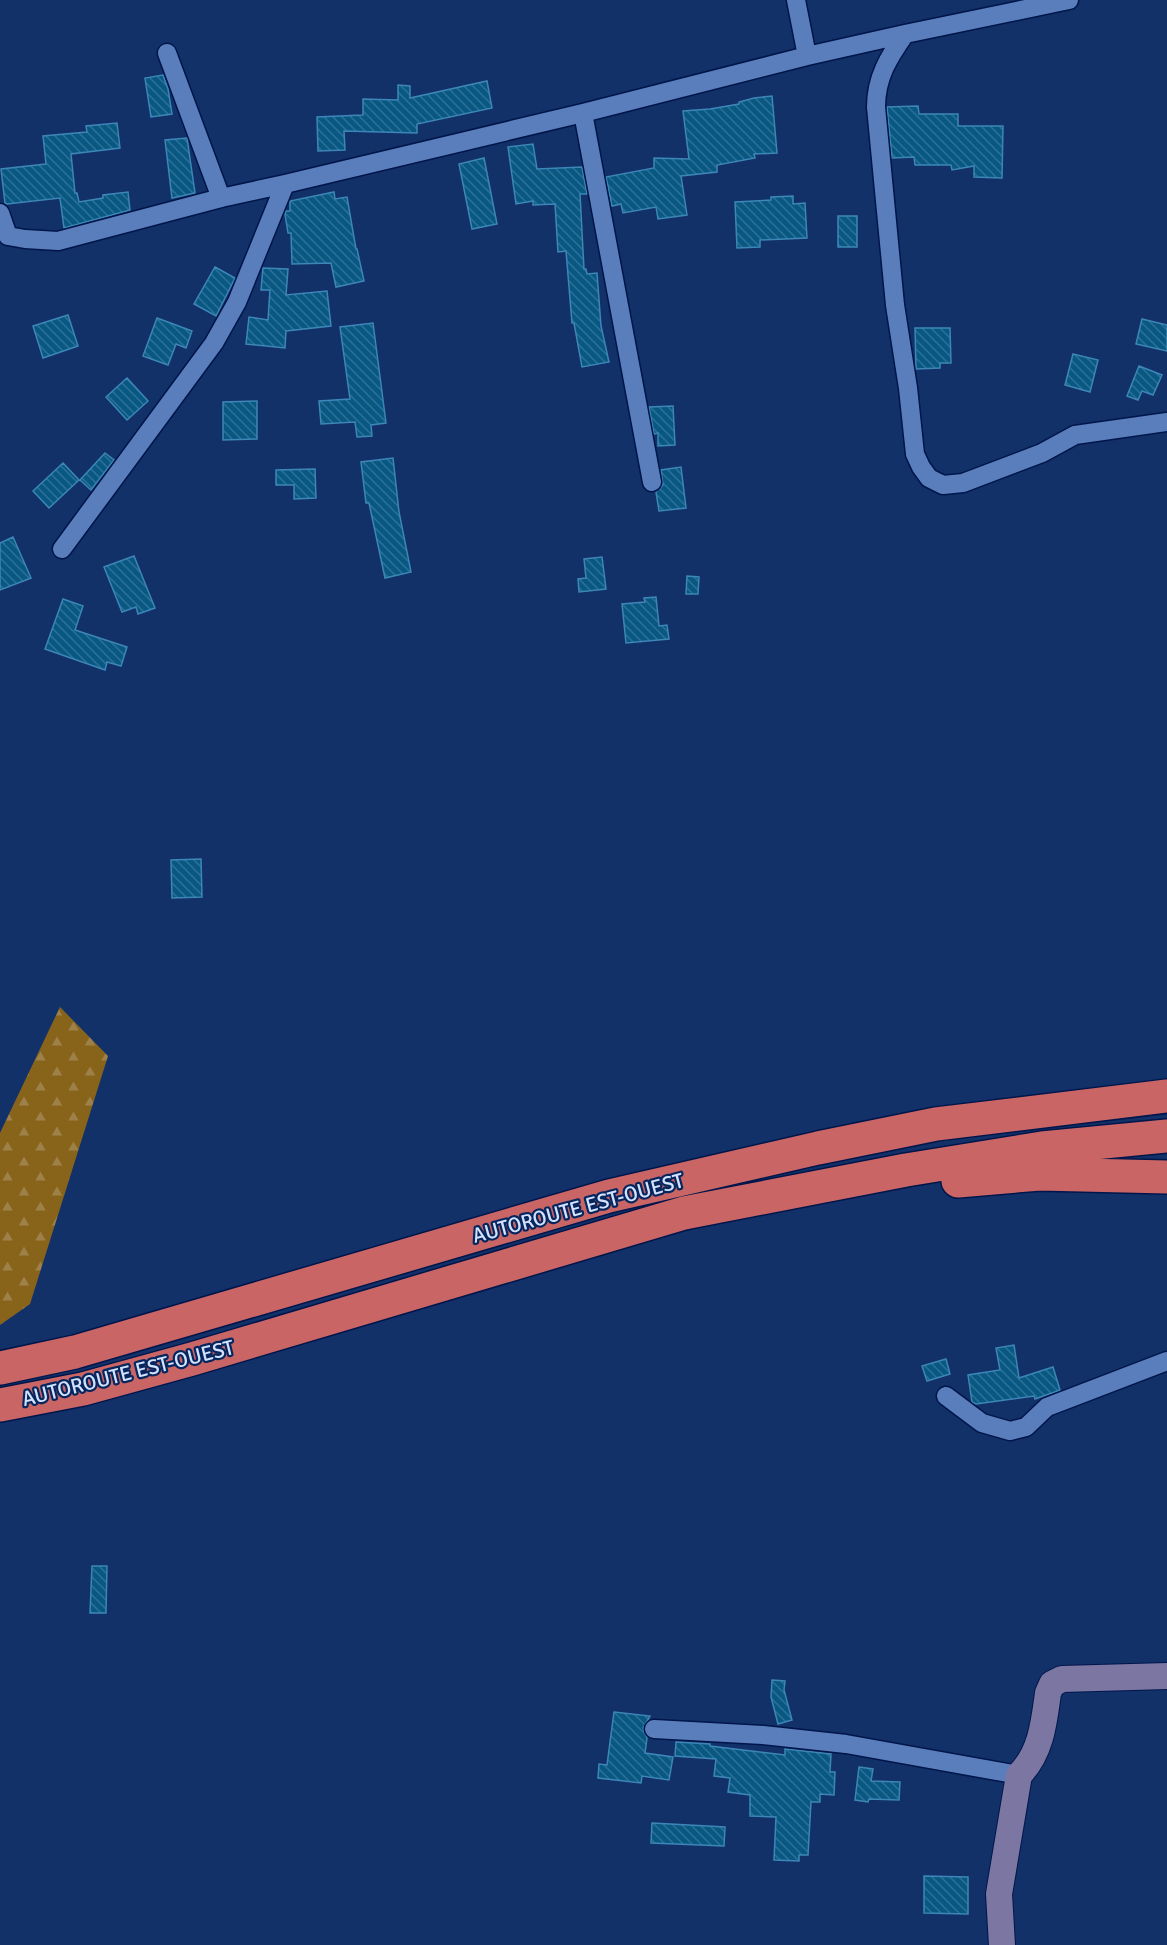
<svg xmlns="http://www.w3.org/2000/svg" width="1167" height="1945" font-family="Signika,sans-serif">
	<style>
		.forest { fill: url(#forest-firs) }
		.building { fill: url(#building-back-hatch); stroke: #3d86b7; stroke-width: 1.5 }
		.lines { fill: none; stroke-linecap: round; stroke-linejoin: round }
		.street-casing { stroke: #00164b; stroke-width: 21 }
		.secondary-casing { stroke: #00164b; stroke-width: 28 }
		.highway-casing { stroke: #00164b; stroke-width: 36 }
		.street { stroke: #5a7ebb; stroke-width: 18 }
		.secondary { stroke: #7c76a2; stroke-width: 26 }
		.highway { stroke: #ca6566; stroke-width: 33 }
		.labels { text-anchor: middle; dominant-baseline: central; stroke-width: 4.5; stroke-linejoin: round; paint-order: stroke }
		.street-label { font-size: 21px; fill: #d3e3ff; stroke: #07265d }
	</style>
	<defs>
		<pattern id="forest-firs" width="22" height="20" patternUnits="userSpaceOnUse" patternTransform="scale(1.5)"><rect width="22" height="20" fill="#88641b"/><path d="M5 1l3.5 6h-7zM16 11l3.5 6h-7z" fill="#9d8149"/></pattern>
		<pattern id="building-back-hatch" width="6" height="6" patternUnits="userSpaceOnUse" patternTransform="scale(1.5)"><rect width="6" height="6" fill="#095883"/><path d="M-1 5l2 2M0 0l6 6M5-1l2 2" fill="none" stroke="#2c7096"/></pattern>
	</defs>
	<rect width="100%" height="100%" fill="#123169"/>
	<path class="forest" d="M 60,1007 L 108,1056 L 30,1304 L 0,1325 L 0,1133 Z"/>
	<path class="building" d="M 163,75 L 168,89 L 172,114 L 151,117 L 145,78 Z
		M 487,81 L 492,108 L 417,124 L 417,133 L 344,131 L 345,150 L 318,151 L 317,117 L 363,115 L 363,99 L 398,100 L 398,85 L 410,86 L 410,98 Z
		M 772,96 L 777,153 L 754,154 L 755,158 L 717,165 L 717,172 L 681,176 L 687,215 L 658,219 L 656,207 L 623,213 L 621,204 L 612,206 L 606,177 L 654,168 L 654,158 L 689,159 L 683,111 L 710,109 L 739,104 L 739,102 L 754,98 Z
		M 918,106 L 919,114 L 958,114 L 958,126 L 1003,126 L 1002,178 L 974,177 L 974,166 L 952,170 L 951,165 L 915,165 L 914,157 L 892,158 L 887,107 Z
		M 117,123 L 120,148 L 71,154 L 75,193 L 77,193 L 79,202 L 103,198 L 103,195 L 128,192 L 130,210 L 64,228 L 60,198 L 7,204 L 5,203 L 1,169 L 46,164 L 43,136 L 87,132 L 86,126 Z
		M 187,138 L 195,193 L 172,198 L 165,140 Z
		M 533,144 L 537,169 L 582,167 L 587,194 L 580,194 L 584,269 L 586,269 L 587,274 L 597,273 L 601,326 L 609,362 L 582,367 L 574,323 L 572,323 L 566,251 L 558,252 L 555,204 L 533,205 L 533,201 L 516,204 L 508,147 Z
		M 484,158 L 497,224 L 472,229 L 459,164 Z
		M 334,192 L 335,199 L 347,197 L 356,249 L 357,249 L 364,281 L 336,287 L 331,263 L 292,264 L 291,233 L 288,233 L 285,214 L 286,211 L 290,211 L 290,201 Z
		M 793,196 L 793,204 L 805,203 L 807,238 L 760,240 L 760,247 L 737,248 L 735,202 L 771,200 L 771,197 Z
		M 838,216 L 857,216 L 857,247 L 838,247 Z
		M 215,267 L 235,278 L 216,316 L 194,304 Z
		M 263,268 L 288,269 L 286,295 L 327,291 L 331,326 L 286,331 L 285,348 L 246,344 L 249,317 L 268,320 L 270,290 L 261,290 Z
		M 68,315 L 78,346 L 43,358 L 33,326 Z
		M 157,318 L 192,331 L 186,348 L 176,344 L 168,365 L 143,356 Z
		M 1142,319 L 1167,325 L 1167,351 L 1136,344 Z
		M 373,323 L 386,423 L 371,425 L 372,436 L 357,437 L 355,422 L 321,424 L 319,401 L 350,399 L 340,327 Z
		M 915,328 L 950,328 L 951,363 L 940,363 L 940,368 L 916,369 Z
		M 1073,354 L 1098,360 L 1090,392 L 1065,385 Z
		M 1139,366 L 1162,375 L 1153,395 L 1142,391 L 1138,400 L 1127,396 Z
		M 127,378 L 148,401 L 127,420 L 106,397 Z
		M 257,401 L 257,439 L 223,440 L 223,402 Z
		M 673,406 L 675,445 L 658,446 L 658,433 L 654,434 L 649,407 Z
		M 105,453 L 114,460 L 91,490 L 80,480 Z
		M 393,458 L 399,512 L 411,572 L 385,578 L 369,503 L 366,503 L 361,462 Z
		M 63,463 L 79,480 L 49,508 L 33,491 Z
		M 681,467 L 686,508 L 659,511 L 656,492 L 663,485 L 661,470 Z
		M 315,469 L 316,498 L 294,499 L 294,485 L 276,485 L 276,470 Z
		M 13,537 L 31,578 L 0,590 L 0,543 Z
		M 134,556 L 155,608 L 138,614 L 136,607 L 122,612 L 104,567 Z
		M 602,557 L 606,589 L 579,592 L 578,579 L 586,578 L 584,559 Z
		M 687,576 L 699,577 L 698,594 L 686,594 Z
		M 656,597 L 659,626 L 667,625 L 669,639 L 626,643 L 622,604 L 645,602 L 644,598 Z
		M 63,599 L 83,606 L 75,630 L 127,647 L 121,666 L 107,662 L 105,670 L 45,649 Z
		M 201,859 L 202,897 L 172,898 L 171,860 Z
		M 1014,1345 L 1019,1378 L 1053,1367 L 1060,1390 L 1035,1399 L 1034,1396 L 976,1404 L 972,1402 L 968,1375 L 1000,1370 L 996,1348 Z
		M 946,1359 L 950,1374 L 927,1381 L 922,1366 Z
		M 92,1566 L 107,1566 L 106,1613 L 90,1613 Z
		M 772,1680 L 785,1681 L 784,1690 L 792,1720 L 778,1724 L 771,1697 Z
		M 614,1712 L 650,1716 L 643,1728 L 647,1738 L 645,1753 L 673,1757 L 669,1780 L 642,1776 L 641,1783 L 598,1778 L 599,1764 L 607,1765 Z
		M 676,1742 L 710,1744 L 710,1746 L 785,1755 L 785,1749 L 831,1754 L 830,1772 L 835,1772 L 834,1795 L 820,1794 L 820,1802 L 811,1802 L 808,1855 L 799,1855 L 799,1861 L 774,1860 L 776,1817 L 750,1816 L 750,1795 L 728,1792 L 730,1778 L 714,1776 L 716,1759 L 675,1756 Z
		M 859,1767 L 873,1769 L 871,1781 L 900,1782 L 899,1800 L 869,1799 L 868,1802 L 855,1800 Z
		M 652,1823 L 725,1827 L 724,1846 L 651,1843 Z
		M 924,1876 L 968,1877 L 968,1914 L 924,1913 Z"/>
	<g class="lines">
		<g class="street-casing">
			<path id="street" d="M 796,0 L 807,56
				M 905,34 C 889,57 876,77 876,107 L 895,305 L 908,388 L 915,454 L 921,467 L 929,478 L 943,485 L 963,483 L 1042,453 L 1075,435 L 1167,422
				M 167,53 L 221,198
				M 583,113 L 652,482
				M 0,213 L 8,236 L 25,239 L 58,241 L 221,198 L 285,184 L 583,113 L 807,56 L 905,34 L 1069,0
				M 62,549 L 214,343 L 237,302 L 285,184
				M 946,1396 L 982,1423 L 1010,1431 L 1026,1427 L 1047,1407 L 1167,1361
				M 654,1729 L 763,1735 L 846,1744 L 1019,1775"/>
		</g>
		<g class="secondary-casing">
			<path id="secondary" d="M 1002,1945 L 999,1894 L 1019,1775 C 1041,1753 1044,1723 1048,1693 L 1052,1684 L 1062,1679 L 1167,1676"/>
		</g>
		<g class="highway-casing">
			<path id="highway" d="M 958,1181 L 1040,1174 L 1167,1177
				M 0,1368 L 75,1352 L 609,1196 L 818,1148 L 936,1124 L 1167,1096
				M 0,1405 L 83,1389 L 192,1359 L 684,1213 L 906,1170 L 1042,1148 L 1167,1136"/>
		</g>
		<use href="#street" class="street"/>
		<use href="#secondary" class="secondary"/>
		<use href="#highway" class="highway"/>
	</g>
	<g class="labels">
		<g class="street-label">
			<text transform="translate(578 1208) rotate(-15)">AUTOROUTE EST-OUEST</text>
			<text transform="translate(128 1373) rotate(-14)">AUTOROUTE EST-OUEST</text>
		</g>
	</g>
</svg>
